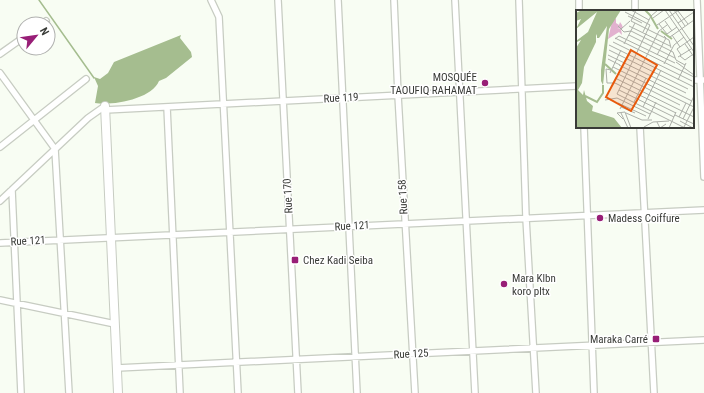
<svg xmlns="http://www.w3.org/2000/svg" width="704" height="393" font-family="'Roboto Condensed',sans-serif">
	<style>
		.water { fill: #a5bd8f }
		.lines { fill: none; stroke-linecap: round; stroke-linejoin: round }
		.stream { stroke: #a5bd8f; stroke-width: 1.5 }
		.street-casing { stroke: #c7ccc2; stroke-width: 8 }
		.secondary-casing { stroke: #c7ccc2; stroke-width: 10 }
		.street { stroke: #fff; stroke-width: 5.5 }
		.secondary { stroke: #fff; stroke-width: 8 }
		.poi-dot { fill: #981e77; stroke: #fff; stroke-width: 1.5 }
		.labels { text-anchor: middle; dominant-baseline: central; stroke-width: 3; stroke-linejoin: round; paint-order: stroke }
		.poi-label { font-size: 11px; fill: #393b37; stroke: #fff; text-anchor: start }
		.street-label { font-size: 11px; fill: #393b37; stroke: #fff }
		.inset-river { fill: none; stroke: #a5bd8f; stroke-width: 2 }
		.inset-road { fill: none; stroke: #acafa8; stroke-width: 1 }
		.view { fill: #e8590c; fill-opacity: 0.15; stroke: #e8590c; stroke-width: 2 }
		.inset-edge { fill: none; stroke: #393b37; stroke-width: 2 }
	</style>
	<rect width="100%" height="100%" fill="#f8fdf3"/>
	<path class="water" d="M 181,35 L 180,38 L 191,52 L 192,57 L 166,78 L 159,81 C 152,99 112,106 95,103 L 98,86 L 94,77 L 100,79 L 108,73 L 114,62 Z"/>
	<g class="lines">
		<path class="stream" d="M 39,0 L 94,78"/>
		<g class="street-casing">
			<path id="street" d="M 211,0 L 219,17 L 238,393
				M 278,0 L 298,393
				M 338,0 L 357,393
				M 394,0 L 398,95 L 415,393
				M 455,0 L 475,393
				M 519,0 L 526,218 L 536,393
				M 579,0 L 579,11
				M 635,0 L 635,11
				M 697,0 L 704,177
				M 42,24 L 46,21
				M 0,54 L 24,37
				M 0,73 L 55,149 L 69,393
				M 693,80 L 704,80
				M 167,107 L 180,393
				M 105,110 L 577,86
				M 584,127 L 594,393
				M 640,127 L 654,393
				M 0,147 L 86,79
				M 12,190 L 21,393
				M 0,201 L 88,118 L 105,106
				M 0,243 L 704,210
				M 0,300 L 115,324
				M 117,368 L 704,340"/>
		</g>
		<g class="secondary-casing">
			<path id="secondary" d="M 105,106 L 118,393"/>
		</g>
		<use href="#street" class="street"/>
		<use href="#secondary" class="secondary"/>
	</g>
	<g class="poi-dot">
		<circle cx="485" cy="83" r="4"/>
		<circle cx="600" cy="218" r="4"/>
		<rect x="291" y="256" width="8" height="8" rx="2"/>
		<circle cx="504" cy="284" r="4"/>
		<rect x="652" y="335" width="8" height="8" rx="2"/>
	</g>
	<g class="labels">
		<g class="poi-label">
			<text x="477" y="77" text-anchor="end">MOSQUÉE<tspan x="477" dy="13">TAOUFIQ RAHAMAT</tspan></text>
			<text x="608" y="218">Madess Coiffure</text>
			<text x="303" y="260">Chez Kadi Seiba</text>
			<text x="512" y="278">Mara Klbn<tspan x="512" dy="13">koro pltx</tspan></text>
			<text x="648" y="339" text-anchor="end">Maraka Carré</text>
		</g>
		<g class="street-label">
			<text transform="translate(341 98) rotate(-3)">Rue 119</text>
			<text transform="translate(288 196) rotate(-93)">Rue 170</text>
			<text transform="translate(403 197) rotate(-93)">Rue 158</text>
			<text transform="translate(352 226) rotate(-3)">Rue 121</text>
			<text transform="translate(28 241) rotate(-3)">Rue 121</text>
			<text transform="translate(411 354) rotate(-3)">Rue 125</text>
		</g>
	</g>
	<g transform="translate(576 10)">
		<rect width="118" height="118" fill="#f8fdf3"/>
		<path d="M 40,8 L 40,13 L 43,15 L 44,12 L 46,15 L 47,18 L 41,19 L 45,19 L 46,25 L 43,22 L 32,29 L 36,12 Z" fill="#e2b2cf"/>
		<path d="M 6,0 L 45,0 L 33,19 L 27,75 L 25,71 L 25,60 L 31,16 L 23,28 L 21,28 L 21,24 L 20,26 L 20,32 L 8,57 L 6,73 L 2,80 L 7,85 L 8,80 L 11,91 L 17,96 L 16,101 L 38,108 L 46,118 L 0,118 L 0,38 L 5,30 L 1,32 L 0,31 L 12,22 L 21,2 L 0,19 L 5,9 L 0,11 L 0,3 Z" fill="#a5bd8f"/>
		<path class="inset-river" d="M 69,0 L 74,5 L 82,19M 85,21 L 96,29M 29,54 L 40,64M 9,86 L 21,92 L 27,83 L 27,75"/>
		<path class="inset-road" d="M 55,0 L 73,10M 60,0 L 55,11 L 93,30 L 95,38M 89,0 L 118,42M 93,0 L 118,36M 98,0 L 109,16M 102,1 L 112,14M 52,6 L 66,13M 77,8 L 88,0M 89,11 L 96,21M 102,13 L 118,2M 83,14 L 91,24M 81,15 L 103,0M 42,16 L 48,22 L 55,21 L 97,42 L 100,50 L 109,55M 53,16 L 94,36M 45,19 L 54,11M 67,22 L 75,6 L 82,0M 91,24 L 101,17M 53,25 L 99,48M 96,25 L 104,37M 94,27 L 118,10M 39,28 L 118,67M 39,29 L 43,26 L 99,53M 37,32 L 116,71M 48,34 L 59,13M 109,34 L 118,47M 33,35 L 118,77M 33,40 L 112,79M 32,45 L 110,83M 81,45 L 90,28 L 88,26M 105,45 L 101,39 L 118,27M 104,46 L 109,50 L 116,45M 102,47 L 115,39M 32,49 L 44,55M 100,52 L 118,65M 88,54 L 98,35 L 108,27M 43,55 L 116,91M 37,57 L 118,97M 35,60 L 30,59 L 31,73 L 39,73 L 100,103M 34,63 L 45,40M 42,64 L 104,95M 39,68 L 118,107M 102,70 L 110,53M 43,80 L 98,107M 41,84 L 74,15 L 49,2M 41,84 L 109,118M 29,90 L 41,88 L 74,104M 58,92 L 70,68M 42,93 L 70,106M 45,97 L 59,103M 67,97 L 85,60M 44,99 L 83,21 L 91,15M 45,103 L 52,118M 50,103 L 66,110 L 76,110M 99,105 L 118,114M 103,107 L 110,93M 47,109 L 41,103 L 49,102 L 55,118M 72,109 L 80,92M 107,109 L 118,86M 104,111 L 117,118M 81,112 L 84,118 L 90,114M 68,117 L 77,112 L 93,111M 108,117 L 118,97M 93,118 L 100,102"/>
		<path class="view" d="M 55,40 L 81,55 L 55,101 L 30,87 Z"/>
		<rect width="118" height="118" class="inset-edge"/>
	</g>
	<g transform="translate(36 36) rotate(61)"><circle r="19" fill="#ffffff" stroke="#b0b1af"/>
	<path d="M0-3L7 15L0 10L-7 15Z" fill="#981e77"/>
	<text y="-6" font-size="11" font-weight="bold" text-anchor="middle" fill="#393b37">N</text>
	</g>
</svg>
